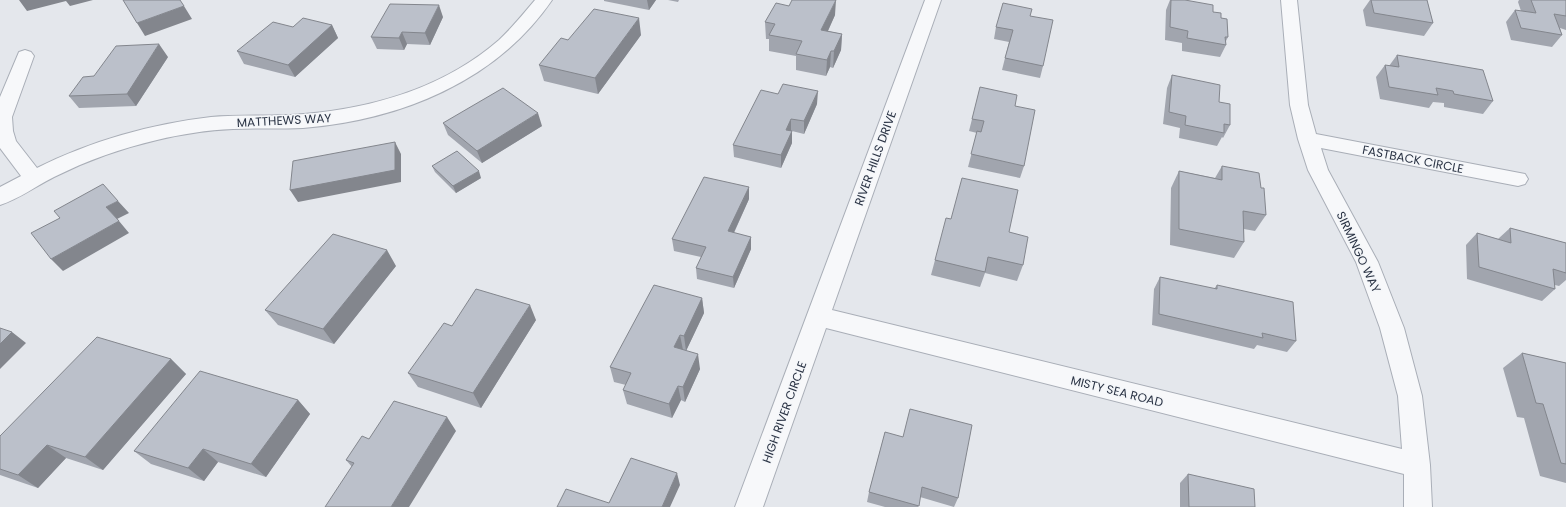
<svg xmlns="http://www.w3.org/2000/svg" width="1566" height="507" font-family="Poppins,sans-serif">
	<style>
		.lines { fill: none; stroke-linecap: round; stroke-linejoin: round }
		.street-casing { stroke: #a9aeb7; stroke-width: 2 }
		.street { fill: #f7f8fa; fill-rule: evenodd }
		.wall { fill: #a1a5ae }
		.shaded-wall { fill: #83868d }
		.building { fill: #bbc0ca; stroke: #83868d }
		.labels { text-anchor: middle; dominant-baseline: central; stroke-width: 3; stroke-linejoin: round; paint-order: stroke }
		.street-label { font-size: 12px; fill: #2b3445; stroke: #f4f6f9 }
	</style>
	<rect width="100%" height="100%" fill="#e4e7ec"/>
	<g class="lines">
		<g class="street-casing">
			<path id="street" d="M 535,0 L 552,0 C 496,82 400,120 303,128 C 280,129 256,128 233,129 C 207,130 182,134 157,140 C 122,148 86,161 54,177 C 36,186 19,199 0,205 L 0,187 L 21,176 L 0,148 L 0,97 L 19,52 L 25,50 L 31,52 L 34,56 L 12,117 L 13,131 L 16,141 L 37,168 C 91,141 151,124 211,117 C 242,114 273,117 304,114 C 374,108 445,87 499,40 C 512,28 523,14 535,0 Z
				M 925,0 L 941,0 L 832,310 L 1402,449 L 1398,396 L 1380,328 L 1356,262 L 1308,170 L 1298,139 L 1290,105 L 1281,0 L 1297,0 L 1308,105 L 1316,134 L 1525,174 L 1528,179 L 1525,184 L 1518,186 L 1321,148 L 1328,170 L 1378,262 L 1404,328 L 1422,396 L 1430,465 L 1432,507 L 1404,507 L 1404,474 L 826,328 L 763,507 L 735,507 Z"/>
		</g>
		<use href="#street" class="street"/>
	</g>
	<path class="wall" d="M 604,0 L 656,0 L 649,10 L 604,1 Z
		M 668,0 L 679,0 L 678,2 Z
		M 1170,0 L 1185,0 L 1213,12 L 1221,18 L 1228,37 L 1226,41 L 1226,45 L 1220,57 L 1182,51 L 1182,43 L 1165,40 L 1166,10 Z
		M 1370,0 L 1427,0 L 1433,23 L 1424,36 L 1366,26 L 1363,10 Z
		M 1519,0 L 1566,0 L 1566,30 L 1560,28 L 1562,35 L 1552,47 L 1511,40 L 1506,22 L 1515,10 L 1521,11 L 1518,2 Z
		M 835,15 L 828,31 L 842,34 L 841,50 L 833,68 L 830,67 L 826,76 L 796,70 L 796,56 L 769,51 L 769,39 L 766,39 L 765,22 Z
		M 1030,16 L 1043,66 L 1040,78 L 1002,70 L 1009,42 L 994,39 L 996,27 Z
		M 443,17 L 430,45 L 407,44 L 404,50 L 377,49 L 371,37 Z
		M 332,25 L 338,38 L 295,77 L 244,64 L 237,51 L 293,27 Z
		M 641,35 L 598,94 L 544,81 L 539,65 L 568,40 Z
		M 1397,55 L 1493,101 L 1483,114 L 1444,107 L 1444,103 L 1433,102 L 1429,108 L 1380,99 L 1376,77 L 1385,65 L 1389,66 Z
		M 168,57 L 136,106 L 79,108 L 69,96 L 94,76 Z
		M 1172,75 L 1219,102 L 1230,125 L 1223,138 L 1222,137 L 1217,146 L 1179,138 L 1180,128 L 1163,124 L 1167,88 Z
		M 817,104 L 804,134 L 792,131 L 792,143 L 781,168 L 734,157 L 733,145 Z
		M 1015,106 L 1024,166 L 1020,178 L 968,167 L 977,133 L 969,131 L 972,119 Z
		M 443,123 L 542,126 L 482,163 L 448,135 Z
		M 432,166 L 481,178 L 456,193 L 435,172 Z
		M 1222,166 L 1261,188 L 1266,215 L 1255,231 L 1244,229 L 1244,242 L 1234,258 L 1170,245 L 1171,188 L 1179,171 L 1215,178 Z
		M 749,199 L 734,233 L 751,237 L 751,249 L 734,288 L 697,279 L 696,268 L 701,257 L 674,251 L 672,239 Z
		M 1510,228 L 1566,243 L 1566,280 L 1559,286 L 1555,285 L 1555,289 L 1542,301 L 1467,279 L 1466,245 L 1477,233 L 1498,239 Z
		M 1009,232 L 1023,265 L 1017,281 L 985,273 L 980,287 L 931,275 L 935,260 Z
		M 396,266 L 334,344 L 278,325 L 265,310 Z
		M 1160,277 L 1214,289 L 1217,285 L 1296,341 L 1287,352 L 1257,345 L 1254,349 L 1152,325 L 1154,289 Z
		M 702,298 L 704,313 L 686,351 L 700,369 L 685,402 L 681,400 L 672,418 L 627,404 L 623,390 L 626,385 L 614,382 L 610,367 Z
		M 536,320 L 481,408 L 418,387 L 408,373 L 452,326 Z
		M 1522,353 L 1566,363 L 1566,483 L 1540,476 L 1524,418 L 1517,417 L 1503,368 Z
		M 171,359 L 186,374 L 103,470 L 66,458 L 38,488 L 0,475 L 0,436 Z
		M 298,400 L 310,414 L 266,477 L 218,462 L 204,481 L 151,464 L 134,451 Z
		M 456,431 L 352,467 L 346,460 L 369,439 Z
		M 885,432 L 958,498 L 954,507 L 920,497 L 918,507 L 885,507 L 867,502 L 869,492 Z
		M 1188,474 L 1255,507 L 1180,507 L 1180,483 Z"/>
	<path class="shaded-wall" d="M 19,0 L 93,0 L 70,6 L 66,1 L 27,11 Z
		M 647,0 L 656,0 L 649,10 Z
		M 836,0 L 835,15 L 821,46 L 821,30 Z
		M 439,5 L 443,17 L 430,45 L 425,33 Z
		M 184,6 L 192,19 L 145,36 L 137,23 Z
		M 639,18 L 641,35 L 598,94 L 595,78 Z
		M 332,25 L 338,38 L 295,77 L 288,65 Z
		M 402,32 L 407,44 L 404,50 L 399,38 Z
		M 842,34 L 841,50 L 833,68 L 834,51 Z
		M 159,44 L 168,57 L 136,106 L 127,94 Z
		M 831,51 L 830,67 L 826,76 L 827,60 Z
		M 818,91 L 817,104 L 804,134 L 804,121 Z
		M 538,113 L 542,126 L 482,163 L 477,151 Z
		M 791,119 L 791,131 L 786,130 Z
		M 792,131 L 792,143 L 781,168 L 781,155 Z
		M 395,142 L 401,154 L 401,182 L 298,202 L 290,190 Z
		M 479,171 L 481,178 L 456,193 L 453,186 Z
		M 749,187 L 749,199 L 729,243 L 728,231 Z
		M 118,201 L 129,213 L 117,219 L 106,207 Z
		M 119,221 L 129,233 L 63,271 L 51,259 Z
		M 751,237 L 751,249 L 734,288 L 733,277 Z
		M 387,250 L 396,266 L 334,344 L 323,329 Z
		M 702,298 L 704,313 L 686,351 L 684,336 Z
		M 530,305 L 536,320 L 481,408 L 473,393 Z
		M 12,332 L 26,343 L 0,369 L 0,344 Z
		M 680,335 L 683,350 L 674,347 Z
		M 698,354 L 700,369 L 685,402 L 683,387 Z
		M 171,359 L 186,374 L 103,470 L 85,457 Z
		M 678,386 L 681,400 L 672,418 L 669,404 Z
		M 298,400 L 310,414 L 266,477 L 251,464 Z
		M 447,417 L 456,431 L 409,507 L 391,507 Z
		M 47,445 L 66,458 L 38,488 L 18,475 Z
		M 203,449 L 218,462 L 204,481 L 188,468 Z
		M 677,473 L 680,485 L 670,507 L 662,507 Z"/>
	<path class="building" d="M 123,0 L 180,0 L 184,6 L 137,23 Z
		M 792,0 L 836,0 L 821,30 L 842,34 L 834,51 L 831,51 L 827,60 L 796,54 L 802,41 L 769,35 L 775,24 L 765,22 L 776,3 L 789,6 Z
		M 1171,0 L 1185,0 L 1213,5 L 1213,12 L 1221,13 L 1221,18 L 1227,19 L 1228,37 L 1225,37 L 1226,45 L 1187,38 L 1188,31 L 1170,27 Z
		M 1371,0 L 1427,0 L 1433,23 L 1374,13 Z
		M 1531,0 L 1566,0 L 1566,16 L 1554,14 L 1562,35 L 1521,28 L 1515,10 L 1536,13 Z
		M 1003,3 L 1032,9 L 1030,16 L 1053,20 L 1043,66 L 1005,58 L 1013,30 L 996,27 Z
		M 390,4 L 439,5 L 425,33 L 402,32 L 399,38 L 371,37 Z
		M 594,9 L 639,18 L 595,78 L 539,65 L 561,38 L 568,40 Z
		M 303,18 L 332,25 L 288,65 L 237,51 L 273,22 L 293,27 Z
		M 159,44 L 127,94 L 69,96 L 83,77 L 94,76 L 116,46 Z
		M 1397,55 L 1483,70 L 1493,101 L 1454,94 L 1453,91 L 1436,88 L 1438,95 L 1389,87 L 1385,65 L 1399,67 Z
		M 1172,75 L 1220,85 L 1219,102 L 1230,104 L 1230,125 L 1224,124 L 1224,133 L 1185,125 L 1186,116 L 1169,112 Z
		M 783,84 L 818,91 L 804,121 L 791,119 L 786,130 L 792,131 L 781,155 L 733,145 L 761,90 L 778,94 Z
		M 980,87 L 1017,95 L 1015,106 L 1035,110 L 1024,166 L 971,154 L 977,131 L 981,132 L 984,121 L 972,119 Z
		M 503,88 L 538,113 L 477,151 L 443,123 Z
		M 395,142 L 395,170 L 290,190 L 293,161 Z
		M 457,151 L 479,171 L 453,186 L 432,166 Z
		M 1222,166 L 1259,173 L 1261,188 L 1264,188 L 1266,215 L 1243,211 L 1244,242 L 1179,229 L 1179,171 L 1222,180 Z
		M 704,177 L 749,187 L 728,231 L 751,237 L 733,277 L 696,268 L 706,247 L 672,239 Z
		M 962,178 L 1018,190 L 1009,232 L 1028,237 L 1023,265 L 988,257 L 985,272 L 935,260 L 946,218 L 951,219 Z
		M 103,184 L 118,201 L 106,207 L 119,221 L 51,259 L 31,233 L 60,218 L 54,211 Z
		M 1510,228 L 1566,243 L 1566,273 L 1553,269 L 1555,289 L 1479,267 L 1477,233 L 1511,243 Z
		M 333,234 L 387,250 L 323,329 L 265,310 Z
		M 1160,277 L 1217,289 L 1217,285 L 1293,302 L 1296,341 L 1262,333 L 1263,338 L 1159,314 Z
		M 654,285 L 702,298 L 684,336 L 680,335 L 674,347 L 698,354 L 683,387 L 678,386 L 669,404 L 623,390 L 631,373 L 610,367 Z
		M 476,289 L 530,305 L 473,393 L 408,373 L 444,323 L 452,326 Z
		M 0,328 L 12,332 L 0,344 Z
		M 97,337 L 171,359 L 85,457 L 47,445 L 18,475 L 0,469 L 0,436 Z
		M 1522,353 L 1566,363 L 1566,464 L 1561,463 L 1543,404 L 1536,403 Z
		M 200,371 L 298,400 L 251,464 L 203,449 L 188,468 L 134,451 Z
		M 394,401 L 447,417 L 391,507 L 325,507 L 354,463 L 346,460 L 362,436 L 369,439 Z
		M 910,409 L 972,425 L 958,498 L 922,487 L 919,506 L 869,492 L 885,432 L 903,437 Z
		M 631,458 L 677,473 L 662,507 L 557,507 L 566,489 L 609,503 Z
		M 1188,474 L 1254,489 L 1255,507 L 1189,507 Z"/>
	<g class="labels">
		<g class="street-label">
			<text transform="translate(284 120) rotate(-3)">MATTHEWS WAY</text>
			<text transform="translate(875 158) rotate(-70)">RIVER HILLS DRIVE</text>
			<text transform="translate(1413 159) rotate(11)">FASTBACK CIRCLE</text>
			<text transform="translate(1359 252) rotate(65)">SIRMINGO WAY</text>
			<text transform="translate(1117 391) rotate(14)">MISTY SEA ROAD</text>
			<text transform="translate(784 412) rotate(-70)">HIGH RIVER CIRCLE</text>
		</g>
	</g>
</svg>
